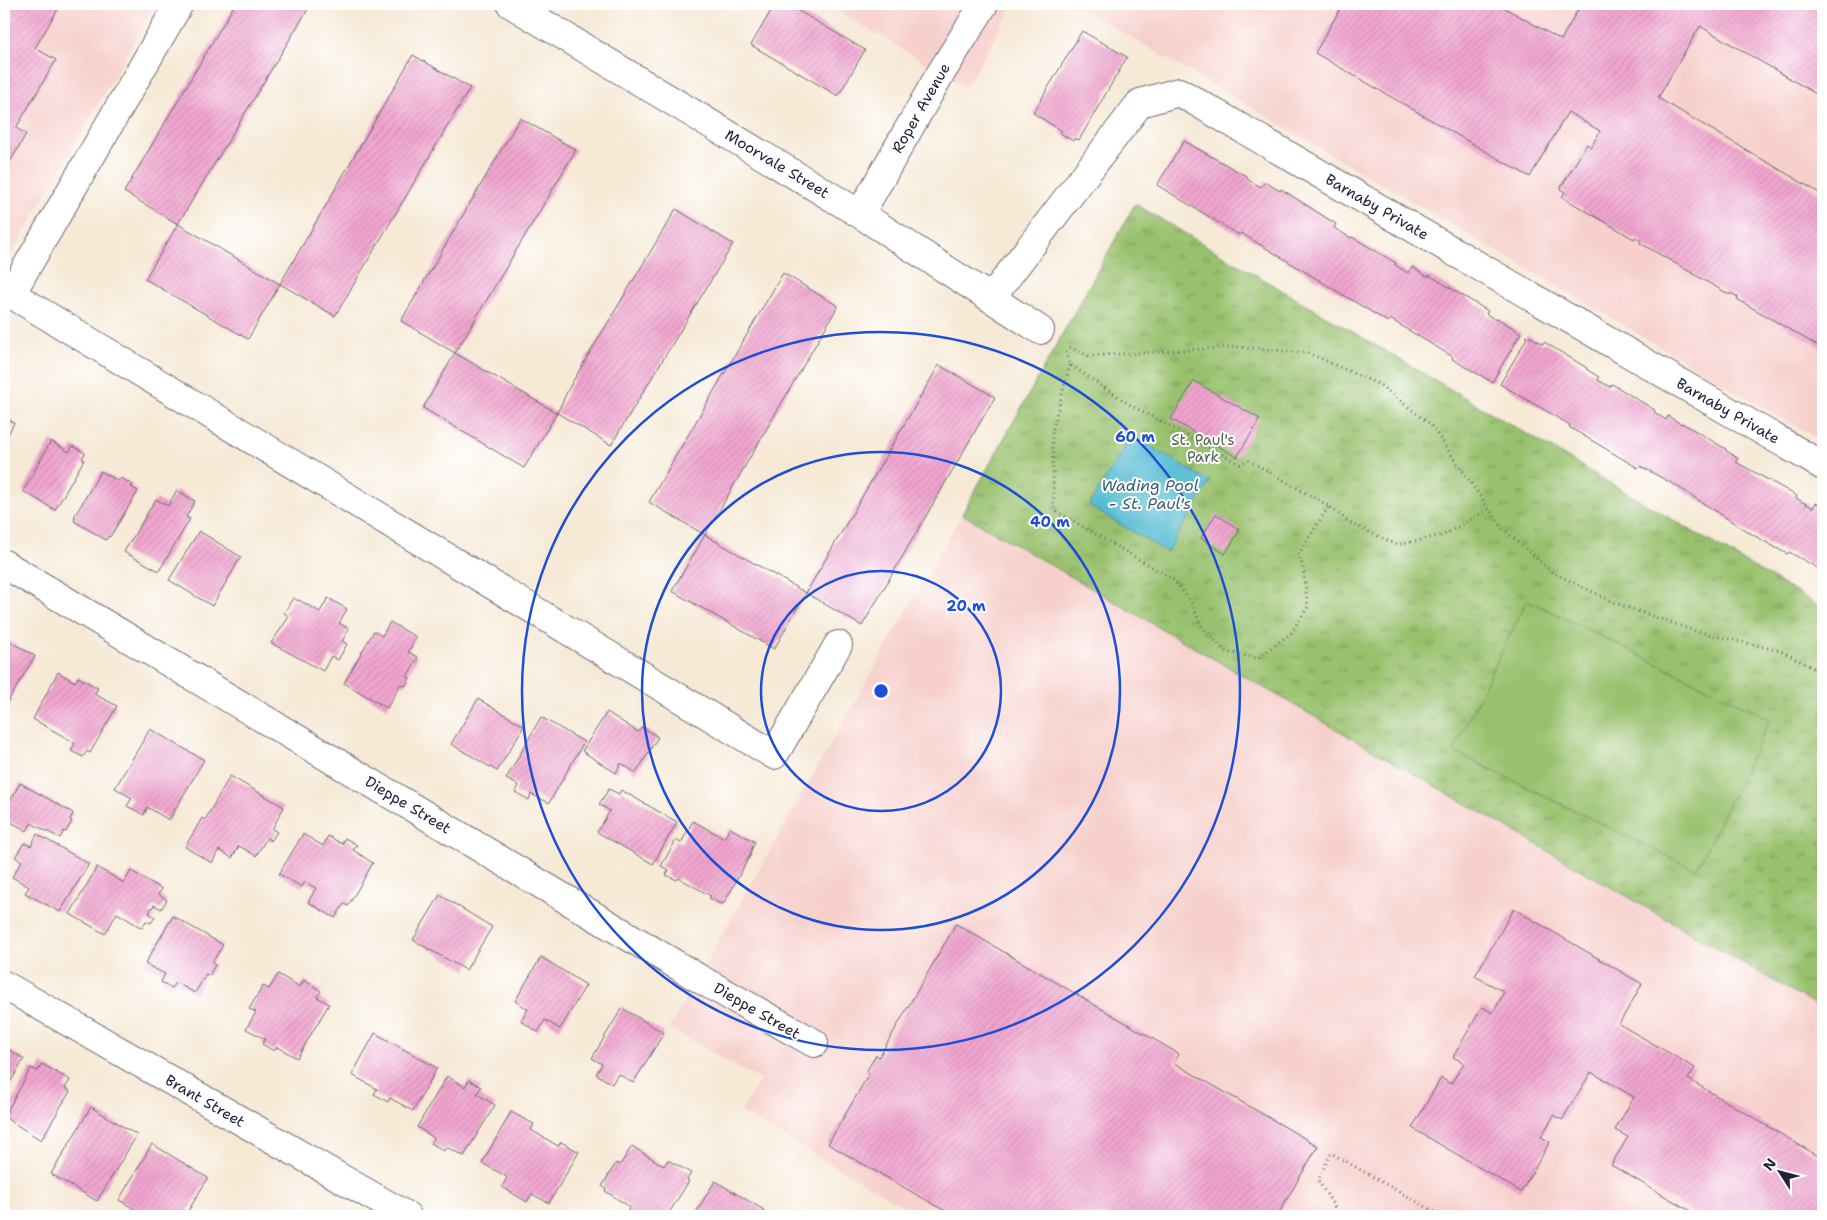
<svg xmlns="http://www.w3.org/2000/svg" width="1827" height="1220" font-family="'Shantell Sans',sans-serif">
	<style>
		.built { fill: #f7d0cc }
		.park { fill: url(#park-tufts); stroke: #5d7254 }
		.pitch { fill: #98c16d; stroke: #5d7254 }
		.water { fill: #55bbd4; stroke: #3c6e88 }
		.building { fill: url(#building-hatch) }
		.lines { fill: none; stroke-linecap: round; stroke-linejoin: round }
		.minor-casing { stroke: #6c6871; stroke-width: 30 }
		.path { stroke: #6c6871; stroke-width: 3; stroke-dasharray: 1 4; stroke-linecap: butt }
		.minor { stroke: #fff; stroke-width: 28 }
		.ring { fill: none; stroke: #1d4ed8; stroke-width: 2.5 }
		.labels { text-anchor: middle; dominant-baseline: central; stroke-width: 4; stroke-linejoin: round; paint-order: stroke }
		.street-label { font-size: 15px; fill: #22223b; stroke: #fff }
		.park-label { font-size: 15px; fill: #51624f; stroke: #fff }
		.water-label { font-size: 16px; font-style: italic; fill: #365f78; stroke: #fff }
		.centre { fill: #1d4ed8; stroke: #fff; stroke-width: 2.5 }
		.ring-label { font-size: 15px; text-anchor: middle; font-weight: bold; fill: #1d4ed8; stroke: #fff; stroke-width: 4; stroke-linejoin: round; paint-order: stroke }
	</style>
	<defs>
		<pattern id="park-tufts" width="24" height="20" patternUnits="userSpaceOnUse" patternTransform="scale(1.25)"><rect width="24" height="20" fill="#98c16d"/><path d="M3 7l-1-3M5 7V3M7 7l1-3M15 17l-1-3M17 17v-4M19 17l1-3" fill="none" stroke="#7c9c5b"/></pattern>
		<pattern id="building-hatch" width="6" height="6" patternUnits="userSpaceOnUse" patternTransform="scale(1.25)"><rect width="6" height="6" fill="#f1a5cf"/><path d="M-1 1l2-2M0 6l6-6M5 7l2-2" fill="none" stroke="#ce8eb3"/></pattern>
	</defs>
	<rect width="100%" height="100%" fill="#fff"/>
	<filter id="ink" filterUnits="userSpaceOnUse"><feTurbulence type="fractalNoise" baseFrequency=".02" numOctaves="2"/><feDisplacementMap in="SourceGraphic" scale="10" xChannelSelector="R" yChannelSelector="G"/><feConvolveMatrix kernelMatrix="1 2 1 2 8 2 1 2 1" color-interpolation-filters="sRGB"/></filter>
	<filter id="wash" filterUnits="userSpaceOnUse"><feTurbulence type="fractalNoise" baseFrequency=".0096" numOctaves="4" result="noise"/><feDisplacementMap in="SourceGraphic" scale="20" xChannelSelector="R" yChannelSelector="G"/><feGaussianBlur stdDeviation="1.12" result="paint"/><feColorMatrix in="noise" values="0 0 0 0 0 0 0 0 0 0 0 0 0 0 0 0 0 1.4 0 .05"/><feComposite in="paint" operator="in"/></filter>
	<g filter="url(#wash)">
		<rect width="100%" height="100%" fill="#f6e9d5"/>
		<path class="built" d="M 4,4 L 155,4 L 4,268 Z
			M 826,4 L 1014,4 L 966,87 Z
			M 1074,4 L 1823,4 L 1823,442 Z
			M 962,514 L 1823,1009 L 1823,1216 L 920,1216 L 741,1112 L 760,1080 L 669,1028 Z"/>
		<path class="park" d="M 1135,204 L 1823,608 L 1823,1009 L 962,514 Z"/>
		<path class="pitch" d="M 1527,600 L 1770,719 L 1696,870 L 1453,751 Z"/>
		<path class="water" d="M 1132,435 L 1210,482 L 1167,552 L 1089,506 Z"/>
		<g id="blocks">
			<path class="building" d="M 4,4 L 61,4 L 35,48 L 56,60 L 16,128 L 26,134 L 4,173 Z
				M 235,4 L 311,4 L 178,224 L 124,192 Z
				M 775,4 L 787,4 L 865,50 L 838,96 L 751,45 Z
				M 1343,4 L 1498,4 L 1561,40 L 1581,4 L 1823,4 L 1823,98 L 1700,26 L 1658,98 L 1823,195 L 1823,349 L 1737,299 L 1738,297 L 1731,293 L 1730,295 L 1640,243 L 1641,241 L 1635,237 L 1634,239 L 1562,197 L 1565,192 L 1560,189 L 1587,144 L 1591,147 L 1600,131 L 1568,112 L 1530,177 L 1315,53 Z
				M 1082,31 L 1127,57 L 1079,140 L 1075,138 L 1073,141 L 1060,133 L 1062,131 L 1033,113 Z
				M 413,55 L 470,88 L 335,316 L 280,284 Z
				M 520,118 L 576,150 L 455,353 L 401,321 Z
				M 1184,141 L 1248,177 L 1247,179 L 1261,187 L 1265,182 L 1280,191 L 1281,189 L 1336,224 L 1334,228 L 1351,238 L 1352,237 L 1396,263 L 1395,265 L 1408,273 L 1412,267 L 1428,277 L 1429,275 L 1488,311 L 1486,314 L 1496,320 L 1497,318 L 1521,333 L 1492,382 L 1452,359 L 1453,357 L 1390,319 L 1388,322 L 1241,233 L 1239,235 L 1157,185 Z
				M 676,209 L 733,244 L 611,445 L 557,413 L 570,386 Z
				M 178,224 L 280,284 L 248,339 L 145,279 Z
				M 783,273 L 838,306 L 705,535 L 806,593 L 774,649 L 672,591 L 705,535 L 649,502 Z
				M 1527,335 L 1543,344 L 1544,342 L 1587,368 L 1586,369 L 1599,377 L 1598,380 L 1610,387 L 1612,384 L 1655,410 L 1654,412 L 1666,420 L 1668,416 L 1681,424 L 1682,423 L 1726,449 L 1725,450 L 1738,458 L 1736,462 L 1797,496 L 1796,498 L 1813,508 L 1816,503 L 1823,507 L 1823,571 L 1789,552 L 1787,554 L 1748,532 L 1675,485 L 1640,466 L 1638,468 L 1569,427 L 1570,425 L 1500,384 L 1527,338 L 1526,338 Z
				M 455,353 L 557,413 L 524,468 L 423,408 Z
				M 939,365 L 995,397 L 862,626 L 806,593 Z
				M 1194,381 L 1260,419 L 1237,457 L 1171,419 Z
				M 4,416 L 14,423 L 4,442 Z
				M 51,441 L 69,452 L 73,446 L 85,453 L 82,459 L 84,460 L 55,510 L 23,491 Z
				M 101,471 L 118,481 L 121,478 L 133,485 L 131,487 L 138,491 L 110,537 L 108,536 L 106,540 L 74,521 L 76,518 L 74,517 Z
				M 177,490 L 195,501 L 186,517 L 190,519 L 159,571 L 124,552 L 156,499 L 168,506 Z
				M 1216,514 L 1240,530 L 1225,554 L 1201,538 Z
				M 199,531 L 241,557 L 212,606 L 169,580 Z
				M 293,598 L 299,601 L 299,600 L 320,612 L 328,598 L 347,609 L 339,623 L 349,629 L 342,641 L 347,644 L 338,660 L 331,656 L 323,671 L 271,643 L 289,617 L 284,613 Z
				M 390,622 L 416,637 L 408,652 L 418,657 L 407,677 L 410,678 L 405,686 L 401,684 L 387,708 L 344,683 L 374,631 L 382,636 Z
				M 4,638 L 35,656 L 4,708 Z
				M 58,672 L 75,682 L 78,677 L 98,688 L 94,694 L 117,706 L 90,753 L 87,751 L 83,757 L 71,751 L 75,743 L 33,719 Z
				M 478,699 L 524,726 L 497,771 L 451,744 Z
				M 607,712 L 638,732 L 642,727 L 658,737 L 636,773 L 621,763 L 616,773 L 582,751 Z
				M 541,717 L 584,742 L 549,803 L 531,794 L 529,800 L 515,792 L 518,785 L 506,779 Z
				M 150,729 L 204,760 L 169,820 L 147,807 L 144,815 L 127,806 L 132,798 L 115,788 Z
				M 230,776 L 284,807 L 272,829 L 277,832 L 271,841 L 267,838 L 256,856 L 239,846 L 232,858 L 219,850 L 212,863 L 185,847 L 202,818 L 205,820 Z
				M 20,783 L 73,813 L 70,820 L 72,821 L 66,832 L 64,831 L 60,838 L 31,823 L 27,831 L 4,818 L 4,812 Z
				M 609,789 L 619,794 L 621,790 L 677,822 L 653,864 L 597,832 L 610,811 L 599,804 Z
				M 693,821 L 724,838 L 730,828 L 755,842 L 750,853 L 751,854 L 724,903 L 721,904 L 709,898 L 711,896 L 679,878 L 677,880 L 666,875 L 669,870 L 661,866 L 676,840 L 681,843 Z
				M 37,834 L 89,864 L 60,912 L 25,893 L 29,887 L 12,877 L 22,861 L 15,857 L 24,843 L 31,846 Z
				M 303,834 L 323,846 L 328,836 L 342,844 L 345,838 L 357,845 L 353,850 L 373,863 L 348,906 L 344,904 L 335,918 L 308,902 L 316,888 L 305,882 L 302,887 L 279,874 Z
				M 97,867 L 124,883 L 131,871 L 162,889 L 158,894 L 167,900 L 161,909 L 154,905 L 149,913 L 155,917 L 151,923 L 146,921 L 142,928 L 117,913 L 105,934 L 70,914 Z
				M 440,895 L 492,927 L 466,970 L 413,940 Z
				M 1514,909 L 1642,984 L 1619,1024 L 1695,1068 L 1688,1079 L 1823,1159 L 1823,1216 L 1699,1216 L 1611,1165 L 1628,1137 L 1615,1130 L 1634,1097 L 1591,1072 L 1562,1120 L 1554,1115 L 1541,1137 L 1550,1142 L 1521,1192 L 1412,1128 L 1441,1078 L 1451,1084 L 1464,1063 L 1453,1057 L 1482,1007 L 1493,1013 L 1504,992 L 1475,976 Z
				M 173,916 L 223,945 L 212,963 L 215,965 L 209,976 L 206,974 L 195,993 L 175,982 L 172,988 L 161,982 L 165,974 L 145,964 Z
				M 956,924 L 1179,1054 L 1174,1063 L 1318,1146 L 1277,1216 L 954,1216 L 828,1144 L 869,1074 L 866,1072 L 876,1055 L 879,1057 Z
				M 541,957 L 586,985 L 560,1029 L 545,1020 L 538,1032 L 521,1021 L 528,1009 L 515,1001 Z
				M 278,974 L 300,987 L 304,980 L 321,991 L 317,997 L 329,1004 L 297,1058 L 277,1047 L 274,1051 L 262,1044 L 265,1039 L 246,1029 L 256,1012 L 249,1009 L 263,986 L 269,989 Z
				M 622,1008 L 664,1033 L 633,1083 L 618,1074 L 612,1084 L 596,1074 L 602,1064 L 592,1058 Z
				M 375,1033 L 437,1068 L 413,1111 L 390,1098 L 388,1102 L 374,1094 L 377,1089 L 352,1075 Z
				M 4,1047 L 24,1059 L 4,1093 Z
				M 42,1064 L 70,1080 L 65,1088 L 70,1091 L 41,1140 L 4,1117 L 31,1068 L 38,1071 Z
				M 447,1076 L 465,1087 L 469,1080 L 481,1087 L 477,1094 L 495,1105 L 464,1156 L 446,1147 L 444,1151 L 431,1143 L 434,1138 L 417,1127 Z
				M 91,1107 L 137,1135 L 97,1201 L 51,1174 Z
				M 511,1112 L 534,1124 L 531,1130 L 558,1146 L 561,1142 L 579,1152 L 549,1203 L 532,1194 L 527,1202 L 502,1187 L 507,1177 L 482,1163 Z
				M 152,1144 L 208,1178 L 185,1216 L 146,1216 L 119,1200 Z
				M 632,1146 L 664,1166 L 668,1160 L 691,1173 L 687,1180 L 689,1181 L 667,1216 L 646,1216 L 642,1214 L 641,1216 L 633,1216 L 627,1212 L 630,1207 L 605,1191 L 606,1189 L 602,1186 L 616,1163 L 620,1165 Z
				M 715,1181 L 764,1210 L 761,1216 L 694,1216 Z"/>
		</g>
	</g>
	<g filter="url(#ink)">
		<use href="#blocks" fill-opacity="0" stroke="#6c6871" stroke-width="1"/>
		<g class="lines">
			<g class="minor-casing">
				<path id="minor" d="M 179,4 L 11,294 L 774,755 L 838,645
					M 511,4 L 860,214 L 1040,330
					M 860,214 L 939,76 L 984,4
					M 991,298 L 1140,103 L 1179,92 L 1823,466
					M 4,564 L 700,979 L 814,1043
					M 4,985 L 407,1216"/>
			</g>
			<path class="path" d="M 1070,347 L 1088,356 L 1237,347 L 1308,353 L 1380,385 L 1430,424 L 1503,529 L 1552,572 L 1615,603 L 1695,631 L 1781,651 L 1823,673
				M 1066,352 L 1070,365 L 1132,406 L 1240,464 L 1248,460 L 1329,506 L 1350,523 L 1397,545 L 1444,535 L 1489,509
				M 1070,365 L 1052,431 L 1054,510 L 1173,579 L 1191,602 L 1202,627 L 1226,652 L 1258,658 L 1291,633 L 1308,607 L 1303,567 L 1298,555 L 1329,506
				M 1340,1216 L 1318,1180 L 1331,1153 L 1442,1216"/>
			<use href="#minor" class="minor"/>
		</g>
	</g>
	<g class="ring">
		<circle cx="881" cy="691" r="120"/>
		<circle cx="881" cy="691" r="239"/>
		<circle cx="881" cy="691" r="359"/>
	</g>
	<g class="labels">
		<g class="street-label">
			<text transform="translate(921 108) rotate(-60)">Roper Avenue</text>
			<text transform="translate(777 164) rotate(31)">Moorvale Street</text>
			<text transform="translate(1377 207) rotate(30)">Barnaby Private</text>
			<text transform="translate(1728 411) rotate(30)">Barnaby Private</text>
			<text transform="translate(408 805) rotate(31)">Dieppe Street</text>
			<text transform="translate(757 1011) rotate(30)">Dieppe Street</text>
			<text transform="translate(205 1101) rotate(30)">Brant Street</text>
		</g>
		<g class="park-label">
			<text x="1203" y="440">St. Paul's<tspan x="1203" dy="17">Park</tspan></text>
		</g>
		<g class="water-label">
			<text x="1150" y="485">Wading Pool<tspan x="1150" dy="18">- St. Paul's</tspan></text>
		</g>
	</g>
	<circle cx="881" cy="691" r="8" class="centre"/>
	<g class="ring-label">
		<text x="1135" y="442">60 m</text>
		<text x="1050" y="527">40 m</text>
		<text x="966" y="611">20 m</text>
	</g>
	<rect width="1827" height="1220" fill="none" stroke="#fff" stroke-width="20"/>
	<g transform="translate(1780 1172) rotate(306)" stroke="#ffffff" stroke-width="4" paint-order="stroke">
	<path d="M0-4L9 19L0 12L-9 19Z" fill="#22223b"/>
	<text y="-8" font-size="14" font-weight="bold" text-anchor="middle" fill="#22223b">N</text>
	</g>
</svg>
